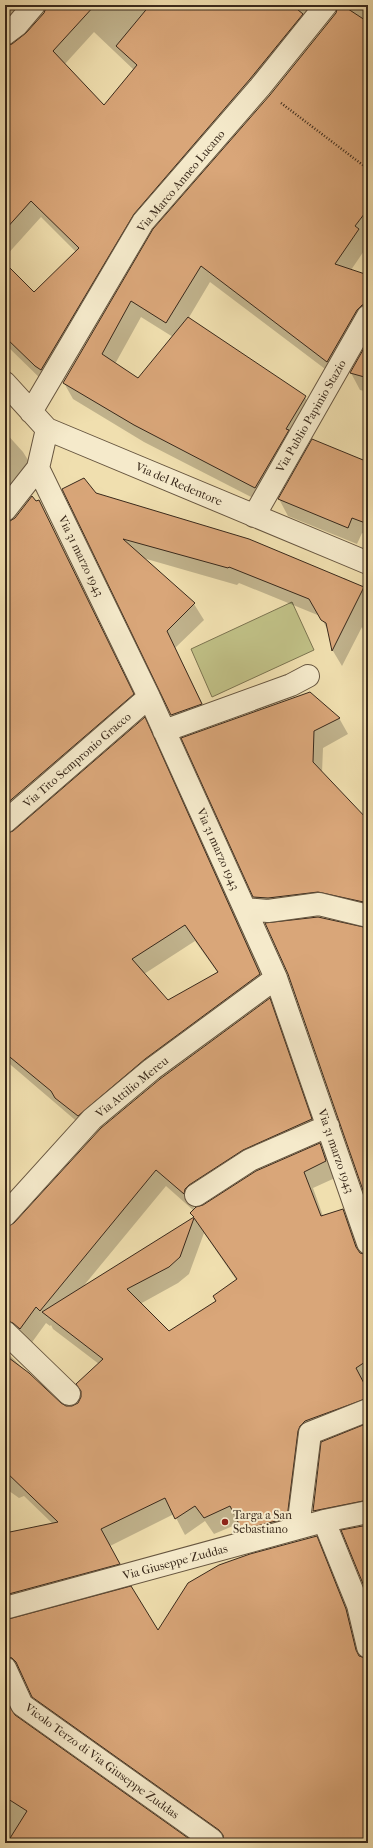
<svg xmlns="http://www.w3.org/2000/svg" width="373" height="1848" font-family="'IM FELL French Canon',serif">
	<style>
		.green { fill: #c0c086; stroke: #7c7450 }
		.shadow { fill: #0003; fill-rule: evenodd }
		.building { fill: #d9a679; stroke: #39291b; fill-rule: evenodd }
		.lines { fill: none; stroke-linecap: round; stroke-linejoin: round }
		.minor-casing { stroke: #675640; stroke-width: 24 }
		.path { stroke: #39291b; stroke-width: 2.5; stroke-dasharray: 1 2; stroke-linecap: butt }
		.minor { stroke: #f5eacb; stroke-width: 22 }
		.poi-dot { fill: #8f2418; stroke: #f5eacb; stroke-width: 1.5 }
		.labels { text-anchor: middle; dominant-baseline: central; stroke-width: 4; stroke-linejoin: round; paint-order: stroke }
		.street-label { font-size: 12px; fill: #39291b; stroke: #f5eacb }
		.poi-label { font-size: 12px; fill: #39291b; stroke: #f5eacb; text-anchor: start }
	</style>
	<rect width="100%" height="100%" fill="#f0dfaf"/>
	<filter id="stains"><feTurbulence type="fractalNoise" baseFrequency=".005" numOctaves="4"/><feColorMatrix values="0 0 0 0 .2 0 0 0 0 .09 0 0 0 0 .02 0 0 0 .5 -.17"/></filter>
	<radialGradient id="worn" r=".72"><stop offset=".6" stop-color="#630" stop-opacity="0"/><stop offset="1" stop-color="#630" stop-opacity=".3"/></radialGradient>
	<path class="green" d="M 292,602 L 314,650 L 212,697 L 191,649 Z"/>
	<path class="shadow" d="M 5,5 L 368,5 L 368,245 L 351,270 L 368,276 L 368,325 L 337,378 L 210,282 L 188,319 L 305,397 L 314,414 L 265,504 L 144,442 L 73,399 L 64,383 L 270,96 L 339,9 L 331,9 L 143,230 L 45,383 L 5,344 L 5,265 L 35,294 L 76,252 L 41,217 L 5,257 L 5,47 L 27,34 L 47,9 L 39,10 L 5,43 ZM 94,32 L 134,70 L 104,107 L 64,65 ZM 141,317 L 173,337 L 138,379 L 115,364 Z
		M 368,343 L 368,392 L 360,390 L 351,373 Z
		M 5,432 L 23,452 L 33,468 L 5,518 Z
		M 313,441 L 368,463 L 368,536 L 362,533 L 357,544 L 288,516 L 279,499 Z
		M 63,489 L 96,494 L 344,580 L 344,578 L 368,590 L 368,644 L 362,627 L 342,666 L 333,651 L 330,634 L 320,616 L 239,583 L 237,585 L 143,558 L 194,604 L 204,620 L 175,648 L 211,721 L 181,731 L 172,715 Z
		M 39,501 L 142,711 L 5,830 L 5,523 L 10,523 Z
		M 339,718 L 348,734 L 323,748 L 322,773 L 363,817 L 368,809 L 368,917 L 264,913 L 254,897 L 183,739 Z
		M 144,719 L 154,735 L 269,991 L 88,1131 L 5,1060 L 5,835 L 14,832 ZM 195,941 L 218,973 L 168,1002 L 144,974 Z
		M 269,1000 L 279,1016 L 320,1136 L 253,1166 L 198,1201 L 193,1210 L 166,1186 L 81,1289 L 194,1218 L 192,1213 L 320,1144 L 329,1161 L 335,1178 L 313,1188 L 323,1216 L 342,1210 L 352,1226 L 362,1254 L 368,1256 L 368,1416 L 315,1438 L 296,1535 L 253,1546 L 240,1523 L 214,1534 L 205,1521 L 185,1535 L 174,1514 L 110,1546 L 129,1580 L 5,1616 L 5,1534 L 53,1524 L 24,1496 L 19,1498 L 5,1488 L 5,1351 L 60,1404 L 66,1407 L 73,1407 L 78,1404 L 99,1364 L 53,1329 L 51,1325 L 50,1326 L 46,1323 L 30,1345 L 5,1340 L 5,1228 L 10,1228 ZM 204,1233 L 237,1281 L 217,1302 L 169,1332 L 140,1304 L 178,1283 L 189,1274 Z
		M 368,1425 L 368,1517 L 323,1527 L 314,1511 L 322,1443 Z
		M 316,1537 L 326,1554 L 355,1626 L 363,1659 L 368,1660 L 368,1843 L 225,1843 L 43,1713 L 23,1674 L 16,1672 L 5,1676 L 5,1621 L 158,1632 Z
		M 5,1696 L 14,1716 L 193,1843 L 5,1843 Z"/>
	<path class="building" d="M 47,5 L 95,5 L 53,51 L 104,105 L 137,65 L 116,46 L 150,5 L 292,5 L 303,14 L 250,79 L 134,214 L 41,370 L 35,366 L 5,337 L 5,263 L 34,292 L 79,248 L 31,201 L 5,230 L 5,46 L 12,44 L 26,33 L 44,13 Z
		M 338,5 L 342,5 L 368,22 L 368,209 L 355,226 L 359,229 L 335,264 L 368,275 L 368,304 L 362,305 L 357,310 L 327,362 L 201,266 L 166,323 L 131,301 L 102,354 L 138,378 L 188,317 L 306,396 L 286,429 L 289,430 L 255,488 L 134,425 L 63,383 L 153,229 L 270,95 L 336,13 Z
		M 368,341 L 368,378 L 350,373 Z
		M 312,439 L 368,462 L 368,524 L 352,518 L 348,528 L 278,499 Z
		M 84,478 L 96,493 L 249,539 L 364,587 L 332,651 L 326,623 L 321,620 L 309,599 L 229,567 L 228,568 L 123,539 L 195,603 L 167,631 L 202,704 L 171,715 L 62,489 Z
		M 32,496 L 36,501 L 39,500 L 134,694 L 5,805 L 5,524 L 15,518 Z
		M 310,692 L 340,718 L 314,731 L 313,762 L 368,820 L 368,903 L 318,892 L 268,898 L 253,897 L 181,738 Z
		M 145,717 L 260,974 L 145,1059 L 78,1116 L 55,1098 L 51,1091 L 5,1053 L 5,834 L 13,831 ZM 185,925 L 218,972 L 168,1000 L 132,959 Z
		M 318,917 L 368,928 L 368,1195 L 365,1196 L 288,974 L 265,923 Z
		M 270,998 L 312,1119 L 243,1150 L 189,1185 L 185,1189 L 184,1194 L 156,1170 L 40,1311 L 36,1307 L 20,1329 L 13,1323 L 5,1320 L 5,1227 L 14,1223 L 101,1128 L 160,1079 Z
		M 320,1143 L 326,1161 L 304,1172 L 321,1216 L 343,1209 L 356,1247 L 360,1253 L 368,1255 L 368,1360 L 356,1368 L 368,1391 L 368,1398 L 305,1421 L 300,1426 L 298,1431 L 287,1518 L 242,1530 L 230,1506 L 204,1518 L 195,1506 L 175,1519 L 165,1498 L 101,1529 L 120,1564 L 5,1595 L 5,1533 L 58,1522 L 5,1471 L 5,1355 L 29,1373 L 61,1403 L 66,1406 L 72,1406 L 78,1403 L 81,1397 L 81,1391 L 76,1384 L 103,1359 L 42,1312 L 194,1217 L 190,1213 L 196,1207 L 203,1205 L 256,1171 ZM 194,1218 L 237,1279 L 213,1296 L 216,1301 L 169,1331 L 127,1289 L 169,1267 L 180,1257 Z
		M 368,1423 L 368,1500 L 313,1511 L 321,1442 Z
		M 368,1525 L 368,1596 L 341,1530 Z
		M 317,1536 L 346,1609 L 356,1650 L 359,1656 L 368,1659 L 368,1843 L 224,1843 L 223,1835 L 219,1830 L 32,1697 L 16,1662 L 12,1658 L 5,1656 L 5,1620 L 131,1586 L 158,1630 L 188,1583 L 219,1565 L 250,1554 Z
		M 5,1698 L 15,1715 L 195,1843 L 7,1843 L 27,1811 L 5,1797 Z"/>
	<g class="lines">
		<g class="minor-casing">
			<path id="minor" d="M 5,34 L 17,25 L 34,5
				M 5,383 L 47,429 L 368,563
				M 31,412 L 143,222 L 260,87 L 326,5
				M 38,468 L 149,697 L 276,978 L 368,1243
				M 5,510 L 38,468 L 47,429
				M 254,516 L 368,316
				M 164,731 L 291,685 L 308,676
				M 5,822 L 149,697
				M 245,909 L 268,911 L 319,904 L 368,916
				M 196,1195 L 250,1160 L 328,1126
				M 5,1215 L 92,1119 L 152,1069 L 276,978
				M 5,1332 L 69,1394
				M 324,1521 L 358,1605 L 368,1647
				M 298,1528 L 310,1433 L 368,1410
				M 5,1608 L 324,1521 L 368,1512
				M 5,1668 L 22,1705 L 212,1840 L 210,1843"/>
		</g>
		<path class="path" d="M 281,103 L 368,169"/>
		<use href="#minor" class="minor"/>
	</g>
	<circle class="poi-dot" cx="225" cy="1522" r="4"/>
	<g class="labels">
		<g class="street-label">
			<text transform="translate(181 181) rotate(-50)">Via Marco Anneo Lucano</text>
			<text transform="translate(311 416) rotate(-60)">Via Publio Papinio Stazio</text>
			<text transform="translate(179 484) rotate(23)">Via del Redentore</text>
			<text transform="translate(81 556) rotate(64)">Via 31 marzo 1943</text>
			<text transform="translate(77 760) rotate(-41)">Via Tito Sempronio Gracco</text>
			<text transform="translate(218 849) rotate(66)">Via 31 marzo 1943</text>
			<text transform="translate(132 1087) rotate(-39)">Via Attilio Mereu</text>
			<text transform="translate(336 1151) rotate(71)">Via 31 marzo 1943</text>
			<text transform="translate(175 1562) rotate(-15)">Via Giuseppe Zuddas</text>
			<text transform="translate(102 1761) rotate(36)">Vicolo Terzo di Via Giuseppe Zuddas</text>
		</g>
		<g class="poi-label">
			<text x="233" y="1515">Targa a San<tspan x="233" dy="14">Sebastiano</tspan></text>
		</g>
	</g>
	<rect width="373" height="1848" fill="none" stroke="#f0dfaf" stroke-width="20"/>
	<rect x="6" y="6" width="361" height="1836" fill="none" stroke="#39291b" stroke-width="2"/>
	<rect x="10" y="10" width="353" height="1828" fill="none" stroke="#39291b"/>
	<rect width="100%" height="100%" filter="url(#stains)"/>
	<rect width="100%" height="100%" fill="url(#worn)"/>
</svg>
